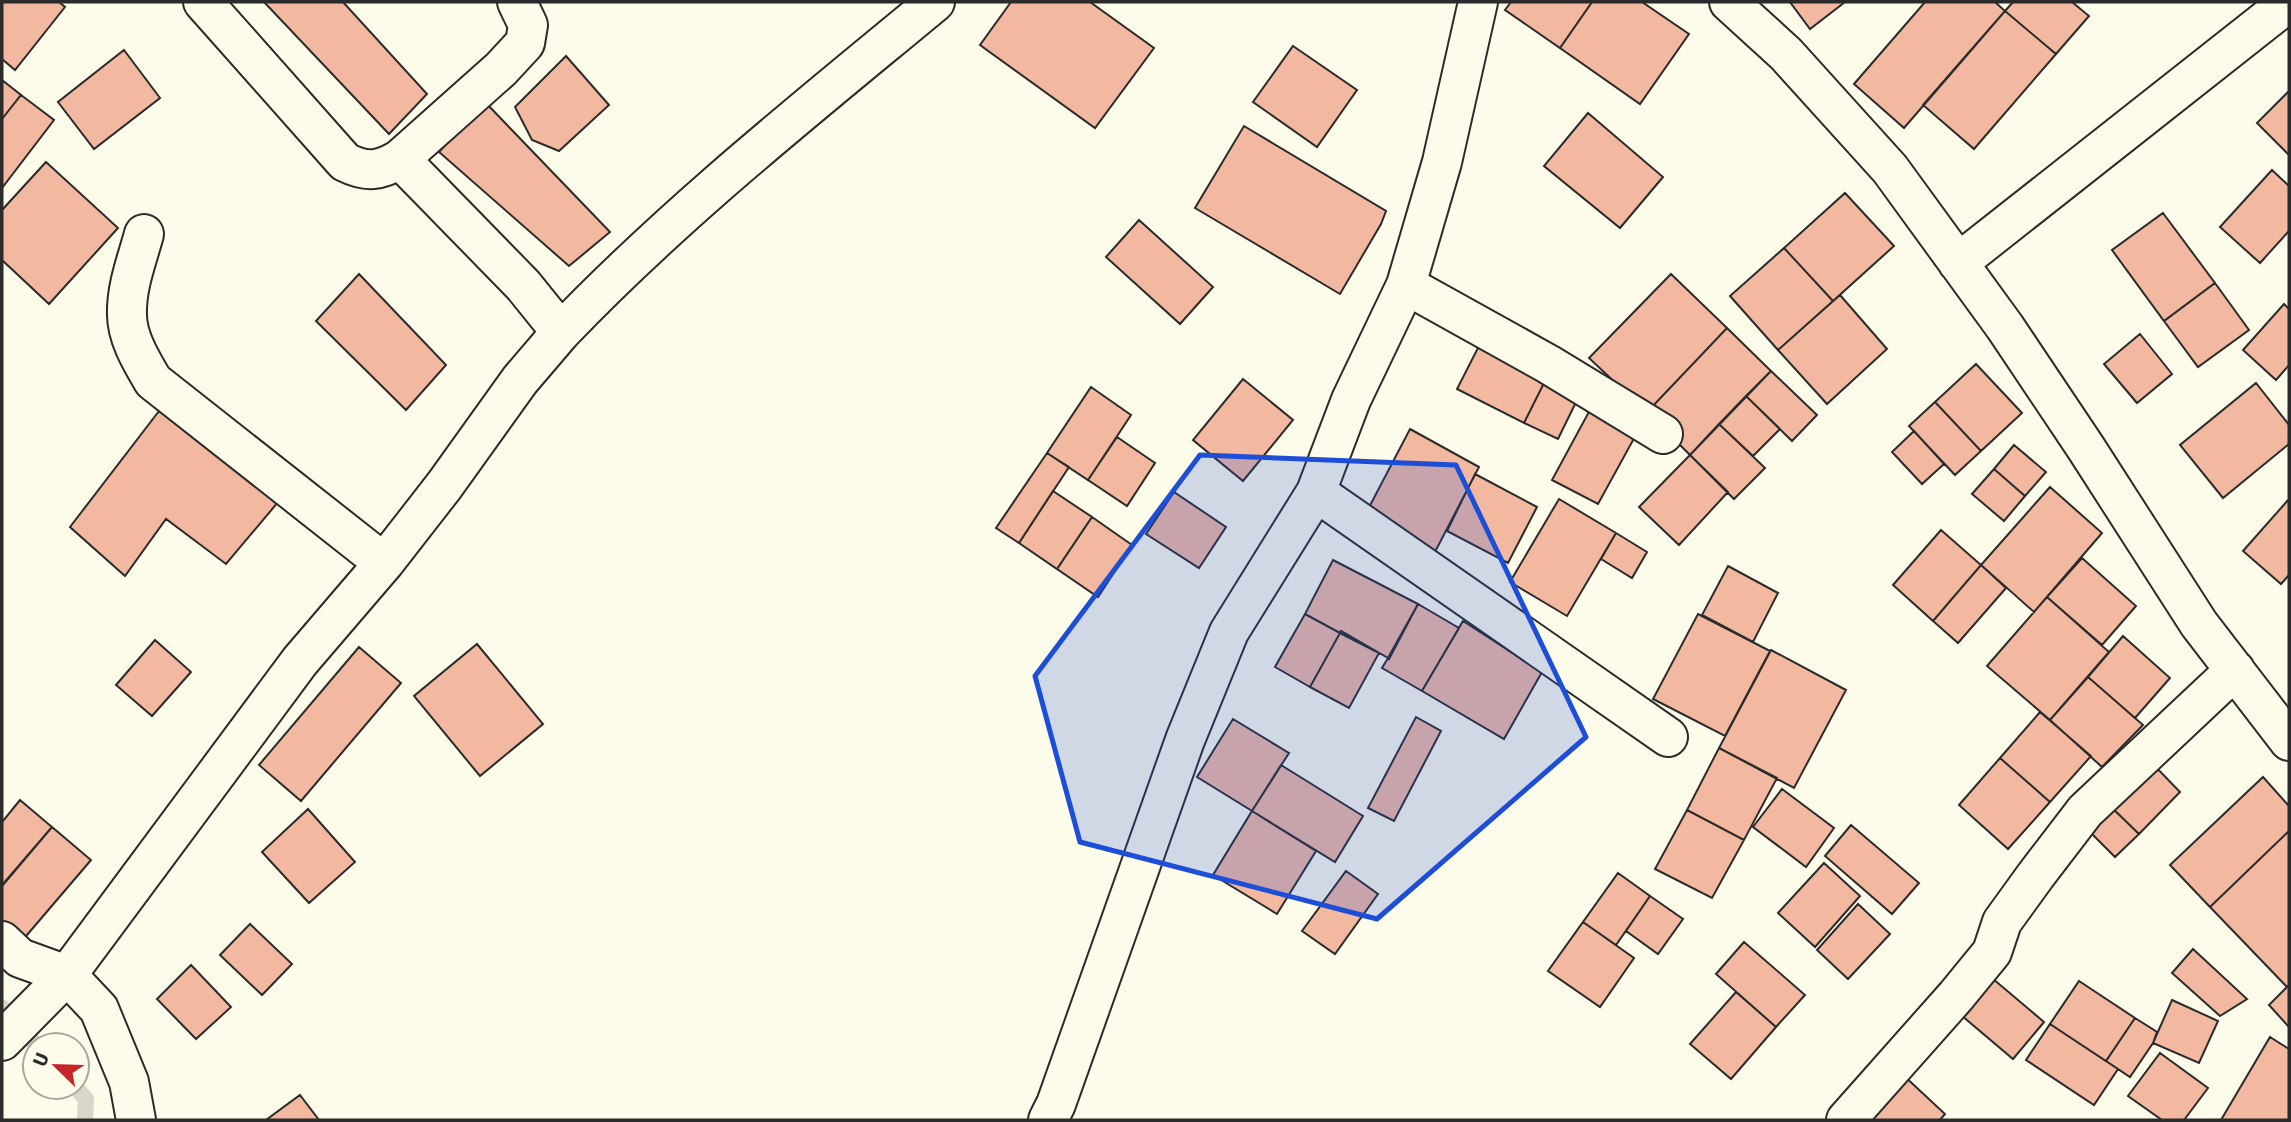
<svg xmlns="http://www.w3.org/2000/svg" width="2291" height="1122" font-family="'Fira Sans',sans-serif">
	<style>
		.lines { fill: none; stroke-linecap: round; stroke-linejoin: round }
		.stream { stroke: #d8d7c9; stroke-width: 16 }
		.building { fill: #f2b8a0; stroke: #2b2b2b; stroke-width: 2 }
		.minor-casing { stroke: #2b2b2b; stroke-width: 42 }
		.minor { stroke: #fdfbea; stroke-width: 38 }
		.marked { fill: #1d4ed8; fill-opacity: 0.2; stroke: #1d4ed8; stroke-width: 5; stroke-linejoin: round }
	</style>
	<rect width="100%" height="100%" fill="#fdfbea"/>
	<g class="lines">
		<path class="stream" d="M 2,1007 L 36,1045
			M 75,1087 L 86,1099 L 85,1120"/>
	</g>
	<path class="building" d="M 2,2 L 59,2 L 65,7 L 15,70 L 2,59 Z
		M 264,2 L 343,2 L 427,94 L 389,134 Z
		M 1011,2 L 1090,2 L 1154,48 L 1095,128 L 980,45 Z
		M 1511,2 L 1592,2 L 1560,48 L 1505,10 Z
		M 1592,2 L 1642,2 L 1689,34 L 1640,104 L 1560,48 Z
		M 1790,2 L 1845,2 L 1810,29 Z
		M 1925,2 L 1995,2 L 2005,11 L 1904,128 L 1854,84 Z
		M 2013,2 L 2072,2 L 2089,16 L 2056,54 L 2005,11 Z
		M 2005,11 L 2056,54 L 1974,149 L 1923,105 Z
		M 1293,46 L 1357,90 L 1317,147 L 1253,102 Z
		M 124,50 L 160,98 L 94,149 L 58,102 Z
		M 566,56 L 609,105 L 559,151 L 532,140 L 515,107 Z
		M 2,80 L 21,95 L 2,119 Z
		M 2289,91 L 2289,155 L 2257,123 Z
		M 21,95 L 54,120 L 2,188 L 2,119 Z
		M 484,101 L 610,232 L 569,266 L 439,152 Z
		M 1588,113 L 1663,177 L 1620,228 L 1544,166 Z
		M 1244,126 L 1386,211 L 1381,224 L 1340,294 L 1195,208 Z
		M 46,162 L 118,228 L 49,304 L 2,260 L 2,210 Z
		M 2272,170 L 2289,186 L 2289,231 L 2260,263 L 2220,227 Z
		M 1845,193 L 1894,246 L 1833,301 L 1784,248 Z
		M 2163,213 L 2215,283 L 2164,321 L 2112,250 Z
		M 1139,220 L 1213,287 L 1180,324 L 1106,257 Z
		M 1784,248 L 1833,301 L 1778,350 L 1730,296 Z
		M 359,274 L 446,365 L 406,410 L 316,321 Z
		M 1671,274 L 1727,328 L 1650,409 L 1622,389 L 1589,358 Z
		M 2215,283 L 2249,330 L 2198,367 L 2164,321 Z
		M 1840,295 L 1887,349 L 1827,404 L 1778,350 Z
		M 2284,304 L 2289,309 L 2289,365 L 2276,380 L 2243,350 Z
		M 1727,328 L 1771,371 L 1690,455 L 1675,440 L 1650,409 Z
		M 2140,334 L 2172,374 L 2137,403 L 2104,364 Z
		M 1482,340 L 1549,373 L 1524,423 L 1457,389 Z
		M 1976,364 L 2022,413 L 1981,451 L 1935,402 Z
		M 1771,371 L 1817,415 L 1792,441 L 1746,396 Z
		M 1549,373 L 1580,394 L 1558,439 L 1524,423 Z
		M 1243,379 L 1293,420 L 1243,481 L 1193,440 Z
		M 2256,383 L 2289,425 L 2289,444 L 2223,498 L 2180,445 Z
		M 1091,387 L 1131,415 L 1088,480 L 1047,453 Z
		M 1746,396 L 1780,429 L 1753,456 L 1719,424 Z
		M 1935,402 L 1981,451 L 1955,475 L 1909,426 Z
		M 1591,408 L 1637,433 L 1598,504 L 1552,480 Z
		M 159,411 L 284,495 L 226,564 L 166,519 L 125,576 L 70,527 Z
		M 1719,424 L 1765,468 L 1734,499 L 1690,455 Z
		M 1410,429 L 1479,467 L 1435,552 L 1365,515 Z
		M 1914,431 L 1944,464 L 1922,484 L 1892,452 Z
		M 1117,437 L 1155,463 L 1127,506 L 1088,480 Z
		M 2014,445 L 2046,472 L 2025,496 L 1994,469 Z
		M 1047,453 L 1069,467 L 1019,543 L 996,528 Z
		M 1690,455 L 1728,492 L 1679,545 L 1639,507 Z
		M 1994,469 L 2025,496 L 2004,521 L 1972,494 Z
		M 1475,474 L 1537,507 L 1508,563 L 1447,531 Z
		M 2050,487 L 2102,533 L 2034,612 L 1981,565 Z
		M 1053,491 L 1092,517 L 1057,569 L 1019,543 Z
		M 1174,492 L 1226,527 L 1199,568 L 1146,534 Z
		M 1559,499 L 1616,533 L 1567,616 L 1510,582 Z
		M 2289,499 L 2289,575 L 2281,584 L 2243,551 Z
		M 1092,517 L 1132,545 L 1098,597 L 1057,569 Z
		M 1941,530 L 1981,565 L 1933,621 L 1893,585 Z
		M 1616,533 L 1647,552 L 1632,578 L 1601,559 Z
		M 2082,558 L 2136,606 L 2102,645 L 2047,597 Z
		M 1333,560 L 1418,604 L 1388,658 L 1341,631 L 1340,633 L 1305,614 Z
		M 1981,565 L 2006,588 L 1958,643 L 1933,621 Z
		M 1728,566 L 1778,593 L 1753,642 L 1702,615 Z
		M 2047,597 L 2109,652 L 2050,720 L 1987,666 Z
		M 1418,604 L 1459,628 L 1422,691 L 1382,668 L 1388,658 L 1389,659 Z
		M 1305,614 L 1340,633 L 1310,687 L 1275,667 Z
		M 1698,614 L 1770,651 L 1725,736 L 1653,699 Z
		M 1463,621 L 1542,672 L 1504,739 L 1422,691 Z
		M 1340,633 L 1379,653 L 1349,708 L 1310,687 Z
		M 2123,636 L 2170,678 L 2135,718 L 2088,677 Z
		M 155,640 L 191,672 L 152,716 L 116,685 Z
		M 477,644 L 543,724 L 480,776 L 414,696 Z
		M 359,647 L 401,683 L 301,801 L 259,765 Z
		M 1771,650 L 1846,690 L 1794,788 L 1719,748 Z
		M 2088,677 L 2143,725 L 2102,767 L 2050,720 Z
		M 2040,712 L 2091,756 L 2050,802 L 2000,758 Z
		M 1416,717 L 1441,731 L 1394,821 L 1368,808 Z
		M 1233,719 L 1289,753 L 1252,811 L 1197,777 Z
		M 1719,748 L 1777,778 L 1744,840 L 1687,810 Z
		M 2000,758 L 2050,802 L 2008,849 L 1959,805 Z
		M 2148,759 L 2180,792 L 2139,834 L 2106,802 Z
		M 1281,765 L 1363,816 L 1335,862 L 1252,811 Z
		M 2263,777 L 2289,806 L 2289,831 L 2210,907 L 2170,865 Z
		M 1782,789 L 1834,828 L 1806,867 L 1753,827 Z
		M 20,800 L 52,827 L 3,884 L 2,883 L 2,822 Z
		M 2106,802 L 2139,834 L 2115,857 L 2084,826 Z
		M 308,809 L 355,862 L 309,903 L 262,852 Z
		M 1687,810 L 1744,840 L 1712,898 L 1655,869 Z
		M 1252,811 L 1316,851 L 1277,914 L 1213,875 Z
		M 1851,825 L 1919,883 L 1892,914 L 1825,856 Z
		M 52,827 L 91,860 L 21,942 L 2,926 L 2,886 Z
		M 2289,831 L 2289,985 L 2287,987 L 2210,907 Z
		M 1824,863 L 1860,896 L 1815,947 L 1778,913 Z
		M 1346,871 L 1378,894 L 1335,954 L 1302,931 Z
		M 1618,873 L 1650,896 L 1616,945 L 1583,922 Z
		M 1650,896 L 1683,919 L 1658,954 L 1626,931 Z
		M 1858,904 L 1890,934 L 1848,979 L 1817,950 Z
		M 1583,922 L 1634,958 L 1600,1007 L 1548,971 Z
		M 250,924 L 292,964 L 262,995 L 220,955 Z
		M 1744,942 L 1805,995 L 1776,1027 L 1716,974 Z
		M 2193,949 L 2247,999 L 2220,1016 L 2172,973 Z
		M 191,965 L 231,1007 L 196,1039 L 157,999 Z
		M 1986,973 L 2044,1022 L 2013,1059 L 1955,1010 Z
		M 2079,981 L 2135,1018 L 2106,1061 L 2050,1024 Z
		M 2289,985 L 2289,1027 L 2269,1005 Z
		M 1736,992 L 1776,1027 L 1731,1079 L 1690,1044 Z
		M 2172,1000 L 2218,1021 L 2199,1063 L 2153,1043 Z
		M 2135,1018 L 2157,1032 L 2153,1043 L 2130,1077 L 2106,1061 Z
		M 2050,1024 L 2118,1069 L 2094,1105 L 2026,1060 Z
		M 2270,1037 L 2289,1049 L 2289,1120 L 2221,1120 Z
		M 2160,1053 L 2208,1088 L 2184,1120 L 2162,1120 L 2128,1096 Z
		M 1901,1073 L 1945,1114 L 1940,1120 L 1862,1120 Z
		M 300,1095 L 319,1120 L 266,1120 Z"/>
	<g class="lines">
		<g class="minor-casing">
			<path id="minor" d="M 203,2 L 345,162 C 367,173 380,171 400,159 L 501,69 L 525,43 L 528,25 L 517,2
				M 1729,2 L 1786,54 L 1890,169 L 2005,327 L 2086,448 L 2199,624 L 2289,741
				M 144,234 C 137,260 126,287 127,315 C 127,338 142,362 153,381 L 384,563
				M 1958,263 L 2289,2
				M 1406,285 L 1548,364 L 1663,434
				M 561,332 C 676,212 807,108 935,2
				M 1316,492 L 1668,737
				M 2,941 L 20,958 L 67,975 L 300,661 L 384,563 L 444,486 L 520,380 L 561,332 L 523,285 L 400,159
				M 2,1041 L 67,975 L 99,1009 L 129,1082 L 136,1120
				M 1048,1120 L 1056,1104 L 1185,740 L 1229,632 L 1316,492 L 1351,400 L 1406,285 L 1442,162 L 1478,2
				M 1846,1120 L 1956,996 L 1992,952 L 2002,922 L 2036,875 L 2085,811 L 2235,670"/>
		</g>
		<use href="#minor" class="minor"/>
	</g>
	<path class="marked" d="M 1200,455 L 1456,465 L 1586,737 L 1377,919 L 1080,842 L 1035,676 Z"/>
	<rect width="2291" height="1122" fill="none" stroke="#2b2b2b" stroke-width="7"/>
	<g transform="translate(56 1066) rotate(293)"><circle r="33" fill="#fdfbea" stroke="#a9a89e" stroke-width="2"/>
	<path d="M0-5L12 26L0 18L-12 26Z" fill="#c62828"/>
	<text y="-10" font-size="19" font-weight="bold" text-anchor="middle" fill="#2b2b2b">U</text>
	</g>
</svg>
